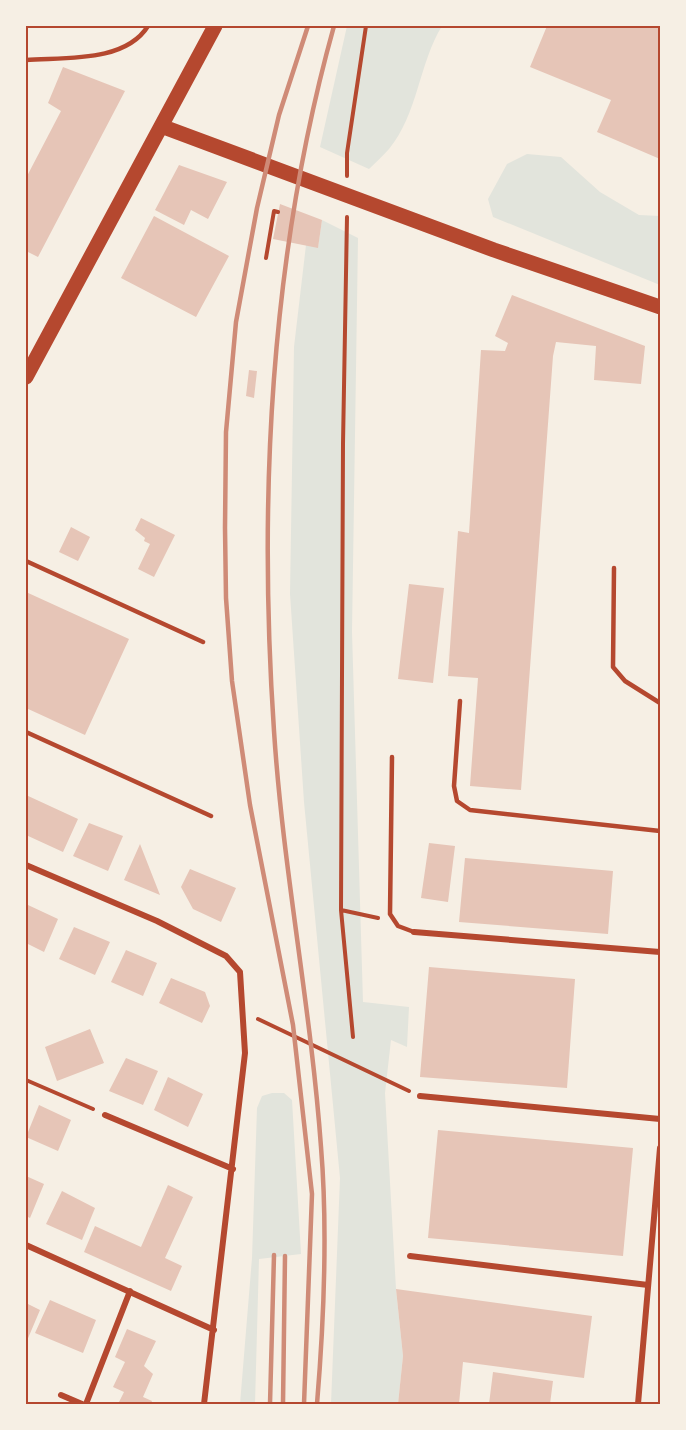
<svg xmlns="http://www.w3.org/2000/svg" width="686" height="1430" font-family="'Source Sans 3',sans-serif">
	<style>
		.green { fill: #e2e4dc }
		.building { fill: #e6c5b7 }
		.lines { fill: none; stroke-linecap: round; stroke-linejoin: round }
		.path { stroke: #b5482f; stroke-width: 4 }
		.service { stroke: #b5482f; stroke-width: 4.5 }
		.minor { stroke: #b5482f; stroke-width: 6 }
		.primary { stroke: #b5482f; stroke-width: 15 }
		.rail { stroke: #cf8b77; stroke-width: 4.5 }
		.neatline { fill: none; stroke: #b5482f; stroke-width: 2 }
	</style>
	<rect width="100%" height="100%" fill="#f6efe4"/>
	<path class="green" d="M 347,26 L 442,26 C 419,63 418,114 389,149 C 383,156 376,162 369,169 L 320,147 Z
		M 527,154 L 561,157 L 600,192 L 639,215 L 660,216 L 660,285 L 493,217 L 488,199 L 507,164 Z
		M 322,220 L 358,238 L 352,632 L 363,1002 L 409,1007 L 407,1047 L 391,1040 L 385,1093 L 396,1289 L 403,1356 L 398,1404 L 331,1404 L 340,1178 L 304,802 L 290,594 L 294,347 L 306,245 L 318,247 Z
		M 272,1093 L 284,1093 L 292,1100 L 301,1254 L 259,1259 L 255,1404 L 240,1404 L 252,1258 L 257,1108 L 262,1096 Z"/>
	<path class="building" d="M 547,26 L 660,26 L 660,159 L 597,132 L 611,100 L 530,67 Z
		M 63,67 L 125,91 L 38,257 L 26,251 L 26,178 L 61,111 L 48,103 Z
		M 179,165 L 227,182 L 208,219 L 191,210 L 184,225 L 155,210 Z
		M 280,204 L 322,220 L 318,248 L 273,239 Z
		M 154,216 L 229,256 L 196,317 L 121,278 Z
		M 512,295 L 645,346 L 641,384 L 594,380 L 596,346 L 556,342 L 553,356 L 521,790 L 470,786 L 478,678 L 448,676 L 458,531 L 469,533 L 481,350 L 505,351 L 508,343 L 495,336 Z
		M 249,370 L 257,371 L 254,398 L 246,396 Z
		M 141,518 L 175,535 L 154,577 L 138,569 L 150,544 L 144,541 L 145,538 L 135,530 Z
		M 71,527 L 90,537 L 78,561 L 59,552 Z
		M 409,584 L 444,588 L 433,683 L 398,679 Z
		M 26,592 L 129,639 L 85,735 L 26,708 Z
		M 26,795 L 78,819 L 63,852 L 26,835 Z
		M 89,823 L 123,836 L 108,871 L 73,856 Z
		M 429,843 L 455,846 L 448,902 L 421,898 Z
		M 140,844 L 160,895 L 124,880 Z
		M 465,858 L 613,871 L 608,934 L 459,922 Z
		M 190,869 L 236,888 L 221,922 L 193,909 L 181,887 Z
		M 28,905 L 58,919 L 44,952 L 26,943 Z
		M 74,927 L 110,942 L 95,975 L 59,959 Z
		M 126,950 L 157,963 L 143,996 L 111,982 Z
		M 429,967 L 575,979 L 567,1088 L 420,1077 Z
		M 171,978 L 205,992 L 210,1006 L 202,1023 L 159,1003 Z
		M 90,1029 L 104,1063 L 57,1081 L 45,1047 Z
		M 126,1058 L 158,1071 L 143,1105 L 109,1091 Z
		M 168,1077 L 203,1094 L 188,1127 L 154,1110 Z
		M 39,1105 L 71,1120 L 58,1151 L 26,1137 Z
		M 438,1130 L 633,1148 L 623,1256 L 428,1238 Z
		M 26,1176 L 44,1184 L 30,1218 L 26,1216 Z
		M 168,1185 L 193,1197 L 165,1258 L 182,1266 L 171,1291 L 84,1252 L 95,1226 L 141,1247 Z
		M 62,1191 L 95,1208 L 82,1240 L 46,1224 Z
		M 396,1289 L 592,1316 L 584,1378 L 463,1362 L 459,1404 L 398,1404 L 403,1356 Z
		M 50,1300 L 96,1320 L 83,1353 L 35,1333 Z
		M 26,1303 L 40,1310 L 26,1343 Z
		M 127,1329 L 156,1341 L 144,1366 L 153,1374 L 143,1397 L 152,1401 L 151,1404 L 118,1404 L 124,1392 L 113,1387 L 125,1362 L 115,1357 Z
		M 493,1372 L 553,1381 L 550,1404 L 489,1404 Z"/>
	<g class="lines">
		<path class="path" d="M 347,176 L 347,153 L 366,26
			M 347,217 L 343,444 L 341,910 L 353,1037
			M 266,258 L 274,211 L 278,212
			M 341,910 L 378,918
			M 258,1019 L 409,1091
			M 26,1080 L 93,1109"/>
		<path class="service" d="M 26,60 C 64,57 125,63 148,26
			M 26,561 L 203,642
			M 614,568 L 613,667 L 625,681 L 660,703
			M 460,701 L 454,786 L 457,801 L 470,810 L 660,831
			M 26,732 L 211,816
			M 392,757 L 390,914 L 398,926 L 414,932"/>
		<path class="minor" d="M 26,865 L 157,921 L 226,956 L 240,972 L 245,1053 L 204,1404
			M 414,932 L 660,952
			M 420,1096 L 660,1119
			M 105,1115 L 233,1169
			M 26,1245 L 214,1330
			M 410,1256 L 648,1285
			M 61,1395 L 82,1404
			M 86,1404 L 130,1291
			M 638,1404 L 660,1148"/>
		<path class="primary" d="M 161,126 L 494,250 L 660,307
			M 26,377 L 215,26"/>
		<path class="rail" d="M 270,1404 L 274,1255
			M 283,1404 L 285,1256
			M 304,1404 L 312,1194 L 293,1025 L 250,805 L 232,681 L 226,598 L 225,528 L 226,432 L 236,322 L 257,208 L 279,115 L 308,26
			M 317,1404 C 324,1320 328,1232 321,1147 C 311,1008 283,870 274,731 C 258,494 270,255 334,26"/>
	</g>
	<rect width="686" height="1430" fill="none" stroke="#f6efe4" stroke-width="54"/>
	<rect x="27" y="27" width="632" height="1376" class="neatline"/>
</svg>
